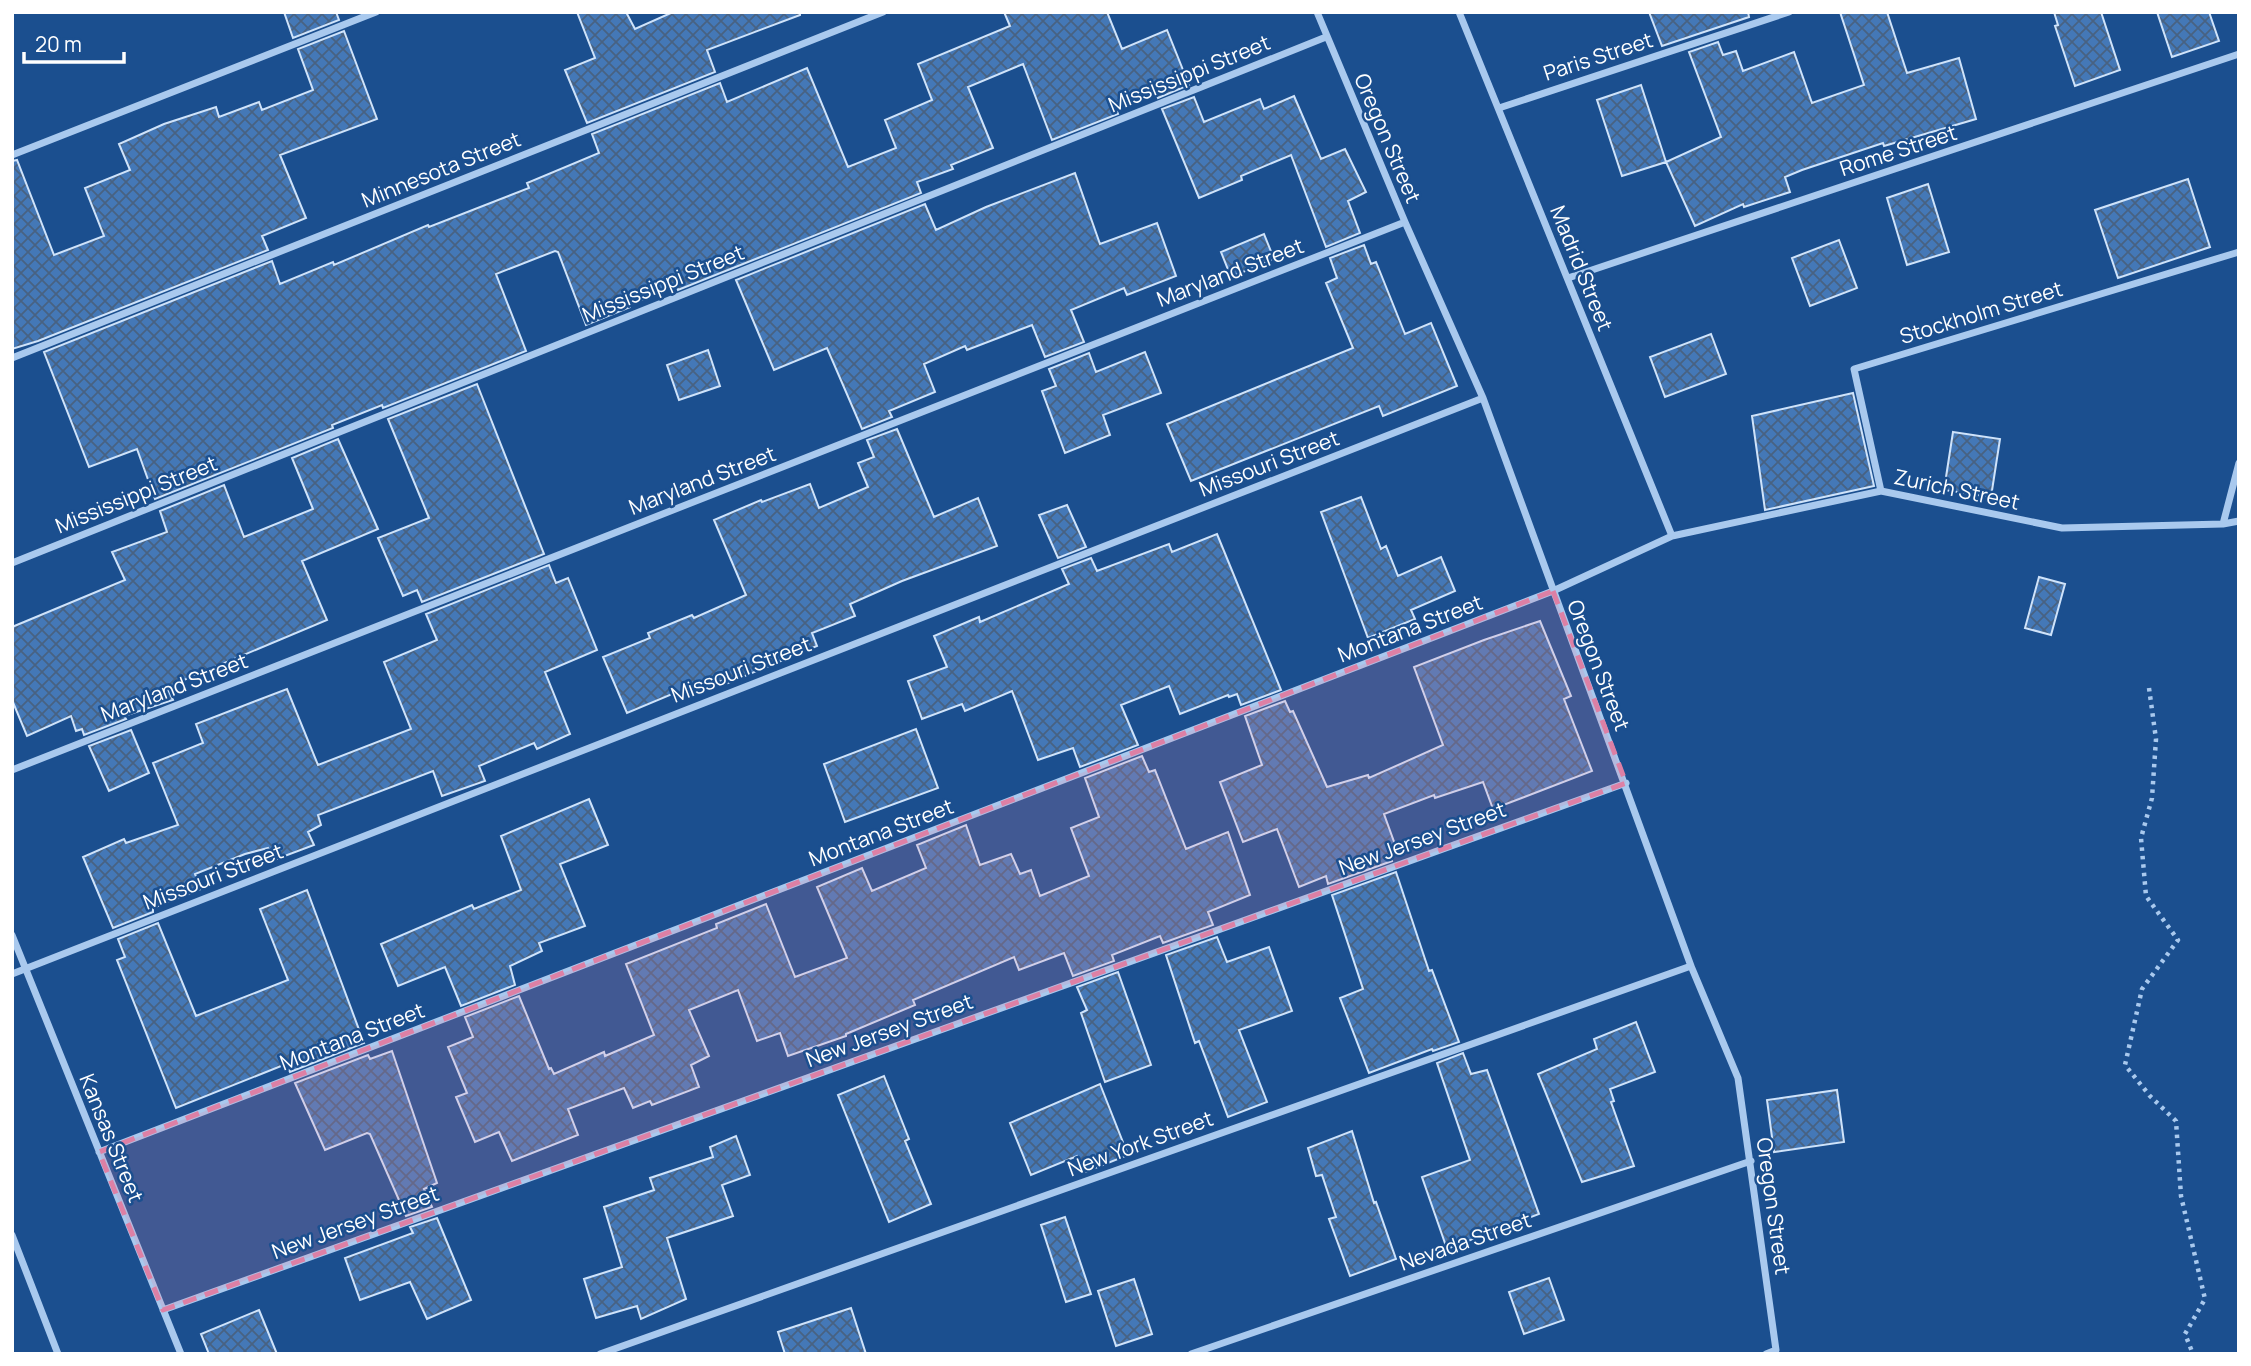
<svg xmlns="http://www.w3.org/2000/svg" width="2251" height="1366" font-family="Manrope,sans-serif">
	<style>
		.building { fill: url(#building-cross-hatch); stroke: #cfe3fa; stroke-width: 2 }
		.lines { fill: none; stroke-linecap: round; stroke-linejoin: round }
		.path { stroke: #a9c9ee; stroke-width: 4.5; stroke-dasharray: 3.5 5; stroke-linecap: butt }
		.minor { stroke: #a9c9ee; stroke-width: 7 }
		.marked { fill: #dd80a5; fill-opacity: 0.2; stroke: #dd80a5; stroke-width: 5; stroke-dasharray: 14 9; stroke-linejoin: round }
		.labels { text-anchor: middle; dominant-baseline: central; stroke-width: 5; stroke-linejoin: round; paint-order: stroke }
		.street-label { font-size: 21px; fill: #fff; stroke: #1b4f8f }
	</style>
	<defs>
		<pattern id="building-cross-hatch" width="8" height="8" patternUnits="userSpaceOnUse" patternTransform="scale(1.75)"><rect width="8" height="8" fill="#4478b7"/><path d="M0 0l8 8M0 8l8-8" fill="none" stroke="#486282"/></pattern>
	</defs>
	<rect width="100%" height="100%" fill="#1b4f8f"/>
	<path class="building" d="M 284,12 L 336,12 L 339,20 L 293,38 Z
		M 577,12 L 626,12 L 635,29 L 673,12 L 800,12 L 800,15 L 707,50 L 715,72 L 587,123 L 565,70 L 595,58 Z
		M 1004,12 L 1107,12 L 1122,49 L 1167,30 L 1189,85 L 1158,98 L 1153,88 L 1114,103 L 1118,114 L 1052,140 L 1023,64 L 968,87 L 993,148 L 951,165 L 953,169 L 917,182 L 921,193 L 678,290 L 676,285 L 630,305 L 630,307 L 586,325 L 558,252 L 555,251 L 496,274 L 526,351 L 383,408 L 382,405 L 332,425 L 333,428 L 155,499 L 137,449 L 89,467 L 44,352 L 272,261 L 280,284 L 333,262 L 334,265 L 428,225 L 429,227 L 529,188 L 527,183 L 599,153 L 592,134 L 720,83 L 727,102 L 807,68 L 848,167 L 896,148 L 885,120 L 932,100 L 918,64 L 1010,26 Z
		M 1649,12 L 1748,12 L 1749,17 L 1662,46 Z
		M 1840,12 L 1887,12 L 1907,73 L 1959,58 L 1976,119 L 1884,146 L 1883,143 L 1802,170 L 1785,177 L 1790,192 L 1744,207 L 1743,204 L 1695,226 L 1666,162 L 1721,137 L 1689,52 L 1718,42 L 1723,55 L 1736,51 L 1743,71 L 1794,52 L 1812,103 L 1864,85 Z
		M 2054,12 L 2101,12 L 2120,70 L 2075,86 L 2055,26 L 2058,25 Z
		M 2157,12 L 2209,12 L 2219,41 L 2172,57 Z
		M 344,31 L 377,119 L 280,155 L 306,218 L 262,236 L 268,250 L 38,341 L 12,349 L 12,161 L 17,160 L 54,255 L 104,236 L 85,188 L 130,170 L 119,144 L 164,124 L 216,107 L 219,117 L 259,102 L 262,110 L 313,90 L 298,49 Z
		M 1641,85 L 1666,162 L 1622,176 L 1597,100 Z
		M 1294,96 L 1321,159 L 1345,149 L 1366,192 L 1348,201 L 1360,233 L 1326,247 L 1291,155 L 1241,176 L 1242,180 L 1199,198 L 1162,109 L 1194,97 L 1204,122 L 1260,99 L 1264,109 Z
		M 1075,173 L 1100,244 L 1157,223 L 1176,276 L 1127,295 L 1124,288 L 1071,310 L 1084,342 L 1045,357 L 1032,325 L 967,350 L 965,346 L 924,364 L 935,392 L 889,411 L 892,417 L 862,429 L 827,348 L 774,370 L 736,280 L 925,204 L 936,230 L 986,207 Z
		M 2188,179 L 2210,247 L 2118,278 L 2095,210 Z
		M 1928,184 L 1949,252 L 1907,265 L 1887,198 Z
		M 1264,234 L 1274,259 L 1231,277 L 1221,252 Z
		M 1839,240 L 1857,288 L 1810,306 L 1792,258 Z
		M 1364,245 L 1371,264 L 1376,262 L 1405,334 L 1431,323 L 1457,386 L 1383,416 L 1379,406 L 1191,481 L 1167,424 L 1353,348 L 1326,283 L 1337,278 L 1330,258 Z
		M 1711,334 L 1726,374 L 1665,397 L 1650,357 Z
		M 708,350 L 720,386 L 679,400 L 667,365 Z
		M 1145,352 L 1161,393 L 1103,415 L 1110,435 L 1065,453 L 1042,391 L 1056,386 L 1049,369 L 1089,353 L 1096,372 Z
		M 477,384 L 544,554 L 422,602 L 417,590 L 403,596 L 378,538 L 429,518 L 388,419 Z
		M 1853,393 L 1874,486 L 1765,510 L 1752,416 Z
		M 897,429 L 934,517 L 978,498 L 997,546 L 902,581 L 850,604 L 855,616 L 812,633 L 817,646 L 728,683 L 726,679 L 674,700 L 672,694 L 627,713 L 603,657 L 650,638 L 648,633 L 692,615 L 694,618 L 746,595 L 714,520 L 761,500 L 762,502 L 810,484 L 819,508 L 868,487 L 858,463 L 874,457 L 867,440 Z
		M 1953,432 L 2000,439 L 1991,497 L 1944,490 Z
		M 338,439 L 378,529 L 302,561 L 327,620 L 167,687 L 173,700 L 124,716 L 126,719 L 84,735 L 82,729 L 76,731 L 71,716 L 27,736 L 12,700 L 12,627 L 125,580 L 112,552 L 167,532 L 160,511 L 224,485 L 244,537 L 313,509 L 292,458 Z
		M 1361,497 L 1381,549 L 1386,546 L 1398,576 L 1441,557 L 1455,591 L 1411,610 L 1415,619 L 1368,638 L 1321,512 Z
		M 1067,505 L 1086,547 L 1058,558 L 1039,515 Z
		M 1217,534 L 1281,690 L 1241,705 L 1237,694 L 1229,697 L 1228,695 L 1180,714 L 1169,686 L 1121,705 L 1138,745 L 1080,767 L 1073,748 L 1038,760 L 1012,691 L 965,711 L 962,704 L 922,719 L 908,681 L 947,667 L 934,636 L 979,617 L 980,622 L 1069,584 L 1062,569 L 1091,558 L 1097,571 L 1169,544 L 1172,552 Z
		M 549,565 L 556,583 L 568,578 L 597,650 L 545,672 L 570,734 L 537,749 L 534,743 L 479,766 L 485,781 L 442,796 L 433,771 L 318,815 L 321,825 L 308,832 L 314,845 L 274,860 L 268,848 L 245,854 L 195,874 L 201,889 L 153,908 L 153,912 L 113,928 L 83,857 L 124,839 L 126,843 L 178,825 L 153,763 L 203,743 L 196,724 L 287,689 L 318,765 L 411,729 L 384,662 L 437,640 L 426,614 Z
		M 2039,577 L 2065,584 L 2051,635 L 2025,628 Z
		M 1540,621 L 1571,696 L 1564,699 L 1592,771 L 1493,809 L 1483,782 L 1435,798 L 1434,795 L 1384,814 L 1397,850 L 1390,853 L 1392,861 L 1328,884 L 1326,876 L 1299,887 L 1277,829 L 1243,842 L 1220,782 L 1262,765 L 1245,716 L 1285,701 L 1290,712 L 1293,711 L 1327,787 L 1368,775 L 1369,778 L 1443,745 L 1414,667 L 1484,640 Z
		M 916,729 L 938,788 L 845,822 L 824,764 Z
		M 131,730 L 149,773 L 109,791 L 89,746 Z
		M 1142,756 L 1149,772 L 1155,770 L 1186,849 L 1228,832 L 1250,895 L 1208,912 L 1213,925 L 1163,943 L 1160,936 L 1112,955 L 1114,961 L 1073,976 L 1064,953 L 1019,970 L 1014,957 L 913,1000 L 915,1005 L 846,1034 L 846,1036 L 788,1056 L 780,1033 L 757,1041 L 738,990 L 689,1010 L 709,1056 L 691,1065 L 699,1087 L 652,1105 L 650,1101 L 633,1108 L 624,1088 L 568,1109 L 578,1135 L 512,1161 L 499,1132 L 475,1142 L 456,1097 L 467,1093 L 448,1047 L 473,1037 L 465,1017 L 519,996 L 549,1069 L 551,1068 L 554,1074 L 604,1052 L 605,1056 L 654,1035 L 626,964 L 717,928 L 716,924 L 766,904 L 795,977 L 847,958 L 817,887 L 862,868 L 872,891 L 926,868 L 917,845 L 966,825 L 980,865 L 1011,854 L 1020,874 L 1031,870 L 1040,896 L 1089,876 L 1071,828 L 1099,817 L 1085,778 Z
		M 589,799 L 608,845 L 560,864 L 585,926 L 539,943 L 542,951 L 510,966 L 515,985 L 461,1006 L 445,967 L 398,986 L 381,944 L 472,905 L 474,909 L 521,890 L 501,836 Z
		M 1396,872 L 1429,971 L 1432,970 L 1459,1042 L 1433,1051 L 1432,1049 L 1369,1073 L 1340,998 L 1363,989 L 1332,895 Z
		M 307,890 L 364,1043 L 290,1072 L 286,1064 L 176,1108 L 117,960 L 125,957 L 118,939 L 158,923 L 196,1016 L 288,980 L 260,909 Z
		M 1217,937 L 1227,962 L 1269,947 L 1292,1011 L 1239,1030 L 1267,1102 L 1228,1117 L 1199,1041 L 1195,1043 L 1166,955 Z
		M 1118,972 L 1151,1065 L 1105,1082 L 1081,1013 L 1087,1010 L 1077,987 Z
		M 1636,1022 L 1655,1072 L 1610,1089 L 1614,1101 L 1611,1102 L 1634,1166 L 1582,1182 L 1538,1074 L 1597,1049 L 1594,1039 Z
		M 392,1051 L 437,1183 L 424,1189 L 432,1207 L 406,1216 L 370,1134 L 367,1133 L 325,1150 L 295,1083 L 368,1055 L 370,1059 Z
		M 1463,1053 L 1471,1074 L 1487,1070 L 1539,1214 L 1447,1249 L 1422,1177 L 1470,1160 L 1437,1063 Z
		M 884,1076 L 909,1139 L 905,1141 L 931,1204 L 889,1222 L 838,1095 Z
		M 1100,1084 L 1128,1155 L 1083,1173 L 1077,1156 L 1031,1175 L 1010,1123 Z
		M 1837,1090 L 1844,1142 L 1774,1152 L 1767,1100 Z
		M 1352,1131 L 1374,1203 L 1376,1202 L 1396,1259 L 1350,1276 L 1329,1219 L 1336,1217 L 1322,1175 L 1316,1176 L 1308,1148 Z
		M 736,1136 L 750,1175 L 722,1185 L 733,1216 L 667,1238 L 686,1299 L 641,1319 L 637,1306 L 596,1318 L 584,1279 L 622,1267 L 604,1207 L 654,1190 L 650,1178 L 713,1157 L 710,1147 Z
		M 1065,1217 L 1091,1294 L 1066,1302 L 1041,1225 Z
		M 437,1218 L 471,1300 L 427,1319 L 410,1282 L 360,1300 L 345,1258 L 413,1233 L 410,1227 Z
		M 1549,1278 L 1564,1320 L 1524,1334 L 1509,1292 Z
		M 1134,1279 L 1152,1334 L 1116,1346 L 1098,1291 Z
		M 851,1308 L 866,1354 L 785,1354 L 778,1332 Z
		M 259,1310 L 277,1354 L 209,1354 L 201,1334 Z"/>
	<g class="lines">
		<path class="path" d="M 2149,688 L 2156,739 L 2152,798 L 2141,838 L 2146,896 L 2178,940 L 2142,989 L 2125,1065 L 2150,1096 L 2176,1121 L 2181,1196 L 2205,1299 L 2185,1334 L 2193,1354"/>
		<path class="minor" d="M 1317,12 L 1405,222 L 1483,398 L 1691,966 L 1738,1078 L 1776,1350 L 1766,1354
			M 1459,12 L 1672,536
			M 1499,108 L 1789,12
			M 12,155 L 376,12
			M 1568,278 L 2239,54
			M 12,358 L 883,12
			M 1881,491 L 1854,369 L 2239,252
			M 2223,524 L 2239,463
			M 12,563 L 1326,37
			M 12,770 L 1405,222
			M 12,935 L 181,1354
			M 12,974 L 1483,398
			M 99,1152 L 1553,591 L 1672,536 L 1881,491 L 2062,528 L 2223,524 L 2239,521
			M 12,1235 L 58,1354
			M 163,1310 L 1626,783
			M 600,1354 L 1691,966
			M 1191,1354 L 1751,1161"/>
	</g>
	<path class="marked" d="M 1553,591 L 1626,783 L 163,1310 L 99,1152 Z"/>
	<g class="labels">
		<g class="street-label">
			<text transform="translate(1598 56) rotate(-18)">Paris Street</text>
			<text transform="translate(1189 73) rotate(-22)">Mississippi Street</text>
			<text transform="translate(1388 138) rotate(67)">Oregon Street</text>
			<text transform="translate(1898 150) rotate(-18)">Rome Street</text>
			<text transform="translate(441 169) rotate(-22)">Minnesota Street</text>
			<text transform="translate(1582 268) rotate(68)">Madrid Street</text>
			<text transform="translate(1230 272) rotate(-21)">Maryland Street</text>
			<text transform="translate(663 283) rotate(-22)">Mississippi Street</text>
			<text transform="translate(1981 312) rotate(-17)">Stockholm Street</text>
			<text transform="translate(1269 463) rotate(-21)">Missouri Street</text>
			<text transform="translate(702 480) rotate(-21)">Maryland Street</text>
			<text transform="translate(1957 489) rotate(12)">Zurich Street</text>
			<text transform="translate(136 494) rotate(-22)">Mississippi Street</text>
			<text transform="translate(1410 628) rotate(-21)">Montana Street</text>
			<text transform="translate(1599 665) rotate(69)">Oregon Street</text>
			<text transform="translate(741 669) rotate(-21)">Missouri Street</text>
			<text transform="translate(174 687) rotate(-21)">Maryland Street</text>
			<text transform="translate(881 832) rotate(-21)">Montana Street</text>
			<text transform="translate(1422 838) rotate(-20)">New Jersey Street</text>
			<text transform="translate(213 876) rotate(-21)">Missouri Street</text>
			<text transform="translate(889 1030) rotate(-20)">New Jersey Street</text>
			<text transform="translate(352 1036) rotate(-21)">Montana Street</text>
			<text transform="translate(112 1138) rotate(68)">Kansas Street</text>
			<text transform="translate(1140 1143) rotate(-20)">New York Street</text>
			<text transform="translate(1774 1206) rotate(82)">Oregon Street</text>
			<text transform="translate(355 1222) rotate(-20)">New Jersey Street</text>
			<text transform="translate(1465 1241) rotate(-19)">Nevada Street</text>
		</g>
	</g>
	<rect width="2251" height="1366" fill="none" stroke="#ffffff" stroke-width="28"/>
	<path d="M24 52v10h100v-10" fill="none" stroke="#ffffff" stroke-width="3.5"/>
	<text x="35" y="52" font-size="21" fill="#ffffff" stroke="#1b4f8f" stroke-width="5" paint-order="stroke">20 m</text>
</svg>
